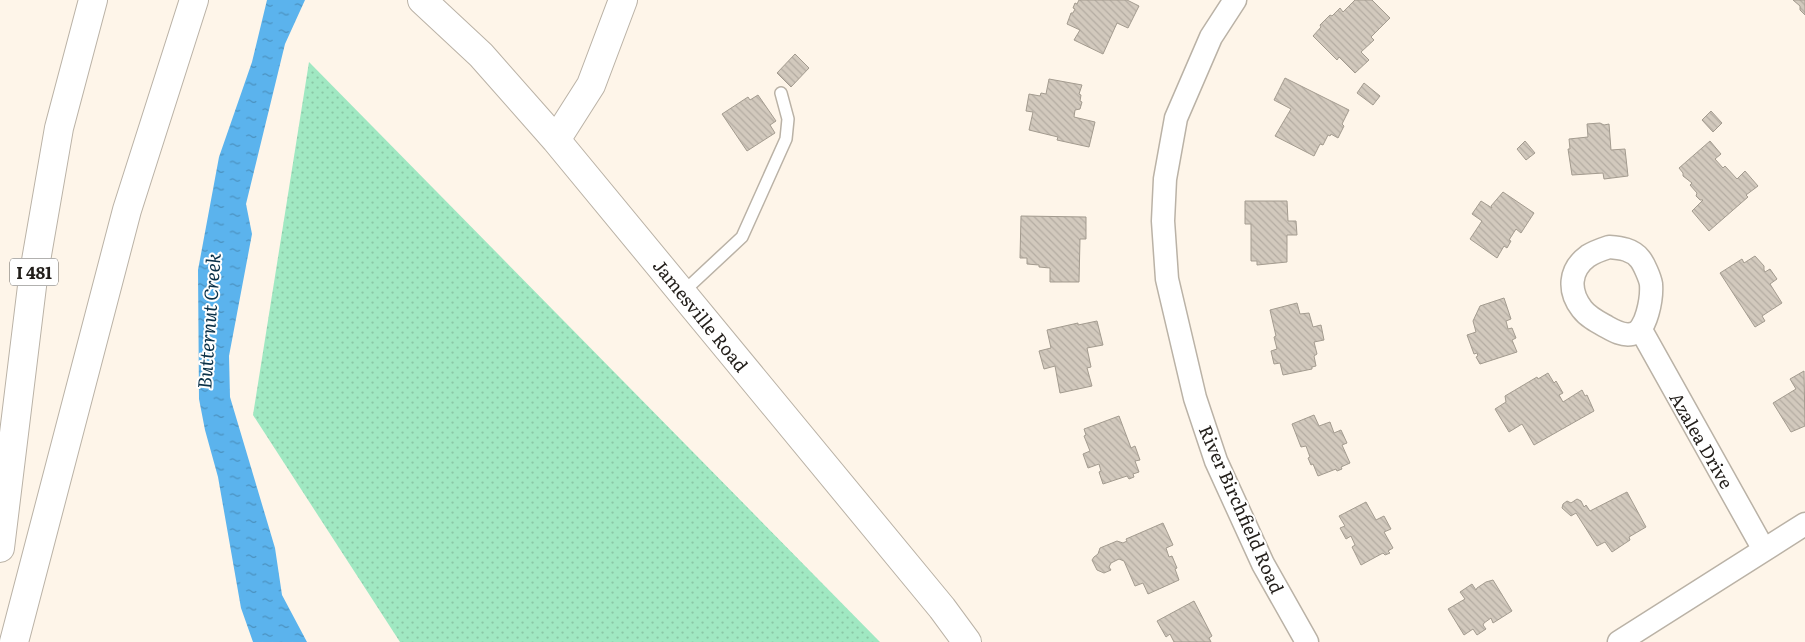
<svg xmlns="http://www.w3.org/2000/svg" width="1805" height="642" font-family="Literata,serif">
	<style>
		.grass { fill: url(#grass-dots) }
		.water { fill: url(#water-ripples) }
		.building { fill: url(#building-back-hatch); stroke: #a39b8f }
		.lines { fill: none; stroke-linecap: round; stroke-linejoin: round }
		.service-casing { stroke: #bab2a6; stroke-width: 14 }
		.minor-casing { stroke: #bab2a6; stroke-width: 25 }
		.tertiary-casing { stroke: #bab2a6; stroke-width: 30 }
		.motorway-casing { stroke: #bab2a6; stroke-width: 30 }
		.service { stroke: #fff; stroke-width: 11 }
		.minor { stroke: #fff; stroke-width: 22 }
		.tertiary { stroke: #fff; stroke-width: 28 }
		.motorway { stroke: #fff; stroke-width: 28 }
		.labels { text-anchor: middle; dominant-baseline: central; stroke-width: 4; stroke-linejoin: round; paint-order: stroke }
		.shield { fill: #fff; stroke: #64625f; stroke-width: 1 }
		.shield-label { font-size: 16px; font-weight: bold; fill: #221e1a }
		.street-label { font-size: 18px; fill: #221e1a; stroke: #fff }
		.water-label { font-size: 19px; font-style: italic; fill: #0a3149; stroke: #fff }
	</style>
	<defs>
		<pattern id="grass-dots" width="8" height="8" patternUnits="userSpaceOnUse" patternTransform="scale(1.25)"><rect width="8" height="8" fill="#a0e8c2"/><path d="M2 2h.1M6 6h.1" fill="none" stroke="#8ac7a6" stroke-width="1.8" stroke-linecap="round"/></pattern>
		<pattern id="water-ripples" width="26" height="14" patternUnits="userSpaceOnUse" patternTransform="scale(1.25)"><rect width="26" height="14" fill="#5bb3ed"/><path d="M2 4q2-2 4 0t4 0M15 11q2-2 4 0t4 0" fill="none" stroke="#4b91bf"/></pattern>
		<pattern id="building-back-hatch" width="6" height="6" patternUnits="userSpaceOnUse" patternTransform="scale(1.25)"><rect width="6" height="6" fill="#d2c9bd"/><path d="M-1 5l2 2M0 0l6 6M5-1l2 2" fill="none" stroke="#b4aca2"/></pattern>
	</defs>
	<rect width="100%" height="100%" fill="#fef5e9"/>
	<path class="grass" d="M 309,62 L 880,642 L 400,642 L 253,415 Z"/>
	<path class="water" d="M 267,0 L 305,0 L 285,44 L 246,204 L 252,234 L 229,356 L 230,397 L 275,548 L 282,595 L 307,642 L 253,642 L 241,608 L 218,477 L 205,430 L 199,399 L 198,270 L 219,157 L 252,62 Z"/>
	<path class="building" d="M 1079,0 L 1127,0 L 1139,6 L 1128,28 L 1117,23 L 1103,54 L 1074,40 L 1080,30 L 1067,24 L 1071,13 L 1073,13 L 1075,9 L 1073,8 L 1075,3 L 1077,4 Z
		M 1355,0 L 1372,0 L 1390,18 L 1371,37 L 1374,40 L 1361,52 L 1369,60 L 1355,73 L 1339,57 L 1337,60 L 1313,36 L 1321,27 L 1320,25 L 1330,15 L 1332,16 L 1340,8 L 1343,12 Z
		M 1793,0 L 1805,0 L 1805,15 L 1800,10 L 1800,6 Z
		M 795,54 L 809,68 L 791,87 L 777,73 Z
		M 1285,78 L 1349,110 L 1342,124 L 1344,126 L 1338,138 L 1331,134 L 1330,136 L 1328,135 L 1323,145 L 1320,144 L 1314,156 L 1275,136 L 1291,109 L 1274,100 Z
		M 1049,79 L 1082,85 L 1079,94 L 1081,95 L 1080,101 L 1082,102 L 1080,109 L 1075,110 L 1074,117 L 1095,122 L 1089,147 L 1057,140 L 1058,137 L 1029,130 L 1033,112 L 1026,111 L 1029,94 L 1040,96 L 1041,93 L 1046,94 Z
		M 1364,83 L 1380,96 L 1373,105 L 1357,93 Z
		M 758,95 L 776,121 L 770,125 L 775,133 L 747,151 L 722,114 L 748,97 L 750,100 Z
		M 1711,111 L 1722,123 L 1713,132 L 1702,120 Z
		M 1600,123 L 1604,125 L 1609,124 L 1611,150 L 1625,149 L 1628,176 L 1604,179 L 1603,173 L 1572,175 L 1568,149 L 1570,149 L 1569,139 L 1588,137 L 1587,124 Z
		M 1525,141 L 1535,153 L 1526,160 L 1517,149 Z
		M 1710,141 L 1721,154 L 1715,159 L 1723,168 L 1725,166 L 1737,179 L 1745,171 L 1758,186 L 1746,195 L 1748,197 L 1709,231 L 1692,211 L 1703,200 L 1700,200 L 1696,196 L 1697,193 L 1690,185 L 1692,183 L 1683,176 L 1683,173 L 1679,168 Z
		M 1503,192 L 1534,213 L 1521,233 L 1516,229 L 1509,240 L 1511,241 L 1507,248 L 1504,246 L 1497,258 L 1470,239 L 1482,221 L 1472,214 L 1481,201 L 1492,208 L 1491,206 Z
		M 1245,201 L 1287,201 L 1288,221 L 1296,221 L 1297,235 L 1287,235 L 1287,262 L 1257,265 L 1257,261 L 1251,261 L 1251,224 L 1245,224 Z
		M 1021,216 L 1086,217 L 1086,239 L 1080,239 L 1079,282 L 1050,282 L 1050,268 L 1039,267 L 1039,265 L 1027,264 L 1027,258 L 1020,258 Z
		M 1755,256 L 1764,266 L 1764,270 L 1765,272 L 1770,269 L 1777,279 L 1770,284 L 1782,303 L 1762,316 L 1765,321 L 1755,327 L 1720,273 L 1742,259 L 1744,263 Z
		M 1504,298 L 1511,319 L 1506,321 L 1508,329 L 1512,328 L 1516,338 L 1512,340 L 1517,352 L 1480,364 L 1476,357 L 1478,356 L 1477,353 L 1474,354 L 1467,335 L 1476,332 L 1473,321 L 1480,306 Z
		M 1297,303 L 1300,314 L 1309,313 L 1313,327 L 1321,325 L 1324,340 L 1314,342 L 1317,354 L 1314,356 L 1316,366 L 1312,367 L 1312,369 L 1283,375 L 1280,363 L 1274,364 L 1271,351 L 1277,349 L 1274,337 L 1276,336 L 1270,310 Z
		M 1097,321 L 1103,345 L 1087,348 L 1091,367 L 1087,368 L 1092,386 L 1060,393 L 1055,366 L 1044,369 L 1039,351 L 1051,348 L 1047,330 L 1078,323 L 1078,325 Z
		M 1804,371 L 1805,426 L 1791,432 L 1773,403 L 1796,389 L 1790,379 Z
		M 1548,373 L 1554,383 L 1556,381 L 1563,393 L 1559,395 L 1563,402 L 1582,390 L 1585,396 L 1587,395 L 1594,411 L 1534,445 L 1522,424 L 1509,432 L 1495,409 L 1506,402 L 1505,396 L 1537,377 L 1538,379 Z
		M 1314,415 L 1319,426 L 1330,422 L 1334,433 L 1341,430 L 1347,443 L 1342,445 L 1350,463 L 1341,467 L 1342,469 L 1337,471 L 1336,469 L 1318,476 L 1313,464 L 1311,465 L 1308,458 L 1310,457 L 1306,446 L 1301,447 L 1292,424 Z
		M 1119,416 L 1131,448 L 1135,446 L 1140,460 L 1135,461 L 1139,472 L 1133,474 L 1134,477 L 1129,479 L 1127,476 L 1103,484 L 1099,472 L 1101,471 L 1099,464 L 1088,468 L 1083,454 L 1090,451 L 1084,436 L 1086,435 L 1084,429 Z
		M 1627,492 L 1646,527 L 1629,537 L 1630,540 L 1612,552 L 1605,542 L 1597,546 L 1576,513 L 1571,516 L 1562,508 L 1563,504 L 1567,501 L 1571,503 L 1577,499 L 1581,501 L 1584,507 L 1586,505 L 1590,511 Z
		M 1366,502 L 1376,520 L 1384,516 L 1391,529 L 1384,532 L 1393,548 L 1388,551 L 1390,553 L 1385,555 L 1383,553 L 1361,565 L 1352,547 L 1355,545 L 1351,536 L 1346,539 L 1340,528 L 1345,526 L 1339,516 Z
		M 1163,523 L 1173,545 L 1166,548 L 1169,557 L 1172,556 L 1177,568 L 1175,569 L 1179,580 L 1148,594 L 1143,583 L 1135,586 L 1124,561 L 1119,559 L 1111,563 L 1109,567 L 1111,570 L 1104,573 L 1097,570 L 1092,560 L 1094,557 L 1098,554 L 1100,548 L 1117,541 L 1123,543 L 1127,541 L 1126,539 Z
		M 1493,580 L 1512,611 L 1493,623 L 1491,618 L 1484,623 L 1483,625 L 1486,629 L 1477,635 L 1473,629 L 1464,635 L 1448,609 L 1465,599 L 1460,592 L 1472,584 L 1476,590 L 1477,588 L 1486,582 Z
		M 1194,601 L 1212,636 L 1209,638 L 1211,642 L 1174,642 L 1170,634 L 1166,637 L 1157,621 Z"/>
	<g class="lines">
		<g class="service-casing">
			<path id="service" d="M 682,293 L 742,237 L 786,139 L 788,119 L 781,93"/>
		</g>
		<g class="minor-casing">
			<path id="minor" d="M 1235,0 L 1211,37 L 1176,118 L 1165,179 L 1163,221 L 1167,279 L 1195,398 L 1216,461 L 1263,564 L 1307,642
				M 1609,247 C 1621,248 1632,249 1640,259 C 1644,264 1650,278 1651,284 C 1652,297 1647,332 1632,334 C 1623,336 1614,331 1607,327 C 1598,322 1588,317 1582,309 C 1568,291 1569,270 1588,256 C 1594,252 1603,249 1609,247 Z
				M 1641,330 L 1764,550
				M 1619,642 L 1805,524"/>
		</g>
		<g class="tertiary-casing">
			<path id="tertiary" d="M 422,0 L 481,55 L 556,140 L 942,608 L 967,642
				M 556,140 L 591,85 L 623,0"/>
		</g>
		<g class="motorway-casing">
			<path id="motorway" d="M 0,548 L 33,278 L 59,128 L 93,0
				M 14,642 L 127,210 L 194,0"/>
		</g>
		<use href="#service" class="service"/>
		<use href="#minor" class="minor"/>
		<use href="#tertiary" class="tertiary"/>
		<use href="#motorway" class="motorway"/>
	</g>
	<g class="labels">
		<rect class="shield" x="10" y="258.5" width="48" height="27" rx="4"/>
		<g class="shield-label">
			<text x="34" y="272">I 481</text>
		</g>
		<g class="street-label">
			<text transform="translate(701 315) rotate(51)">Jamesville Road</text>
			<text transform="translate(1702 440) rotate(60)">Azalea Drive</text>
			<text transform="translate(1242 509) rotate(66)">River Birchfield Road</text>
		</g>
		<g class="water-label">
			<text transform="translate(208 321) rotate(-86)">Butternut Creek</text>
		</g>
	</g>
</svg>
